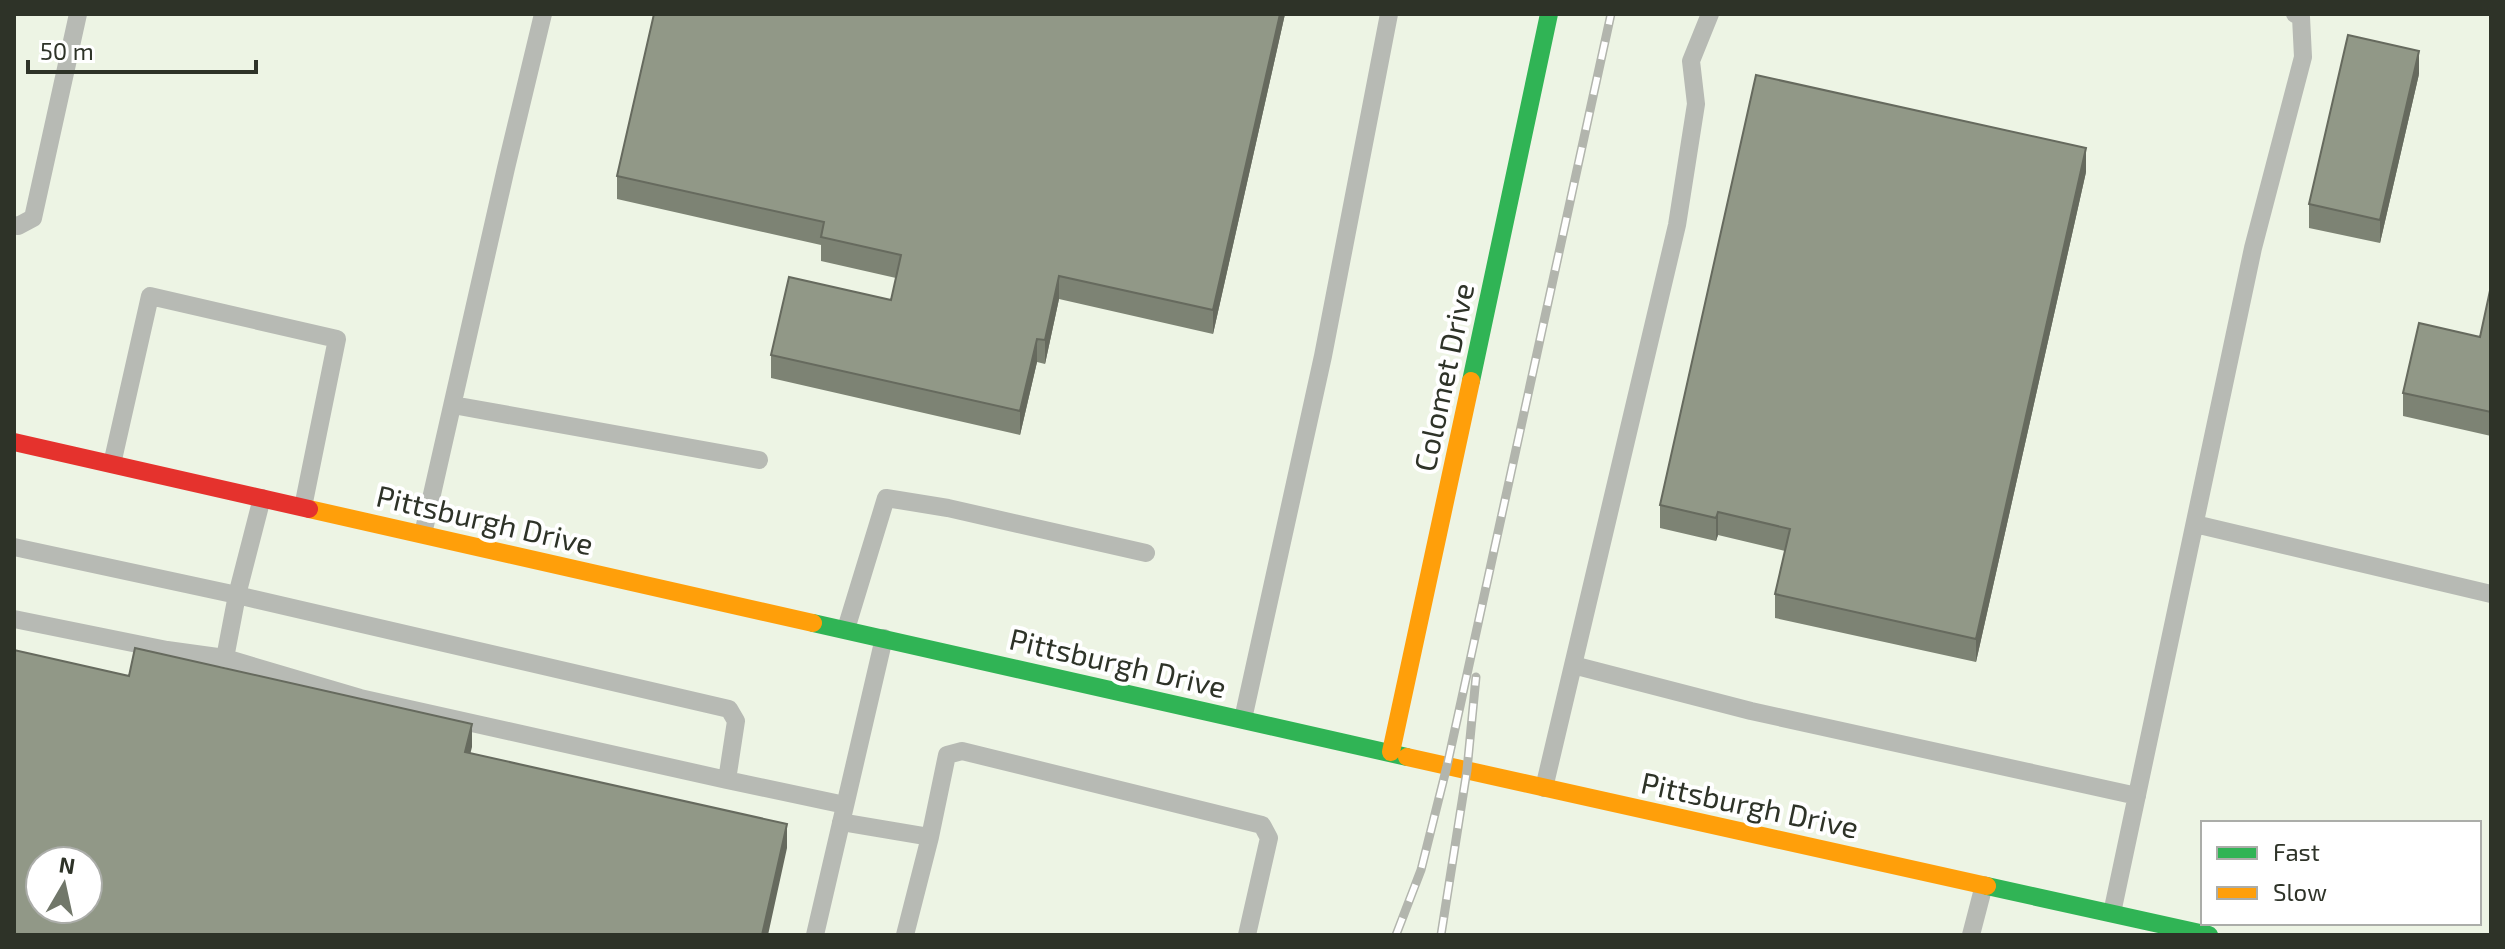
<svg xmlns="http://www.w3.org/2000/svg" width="2505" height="949" font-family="'Exo 2',sans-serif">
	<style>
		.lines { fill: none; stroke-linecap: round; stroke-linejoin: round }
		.lane { stroke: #b7bab4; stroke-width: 18 }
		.fast { stroke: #30b455; stroke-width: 18 }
		.slow { stroke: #ff9f0a; stroke-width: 18 }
		.jam { stroke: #e5322d; stroke-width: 18 }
		.rail-casing { stroke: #b2b5ad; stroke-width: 9 }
		.rail { stroke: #fff; stroke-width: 6; stroke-dasharray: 18; stroke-linecap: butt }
		.wall { fill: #7d8374 }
		.shaded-wall { fill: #666a5e }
		.building { fill: #919887; stroke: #666a5e; stroke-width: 2; fill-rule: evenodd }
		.labels { text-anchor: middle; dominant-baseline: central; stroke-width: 8; stroke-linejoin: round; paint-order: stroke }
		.street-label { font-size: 30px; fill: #2e3328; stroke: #fff }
	</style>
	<rect width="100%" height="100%" fill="#edf4e4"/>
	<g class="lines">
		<path class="lane" d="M 14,225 L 18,226 L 33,218 L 78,14
			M 453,405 L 759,460
			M 112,464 L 150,296 L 337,339 L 303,507
			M 2195,524 L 2491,594
			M 423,534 L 506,168 L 543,14
			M 14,547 L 237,595 L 729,709 L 736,721 L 727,780 L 845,805
			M 14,619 L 167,650 L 225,658 L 360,698 L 727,780
			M 846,629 L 886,498 L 948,508 L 1146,553
			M 225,658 L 237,595 L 262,498
			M 1573,665 L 1751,711 L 2137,796
			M 1243,719 L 1323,356 L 1389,14
			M 1544,788 L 1677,225 L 1696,104 L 1691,61 L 1710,14
			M 841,822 L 930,837 L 947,755 L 962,751 L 1262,825 L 1269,838 L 1247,935
			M 2112,913 L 2253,248 L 2303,57 L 2301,17 L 2295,14
			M 815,935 L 884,638
			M 905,935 L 930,837
			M 1971,935 L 1984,885"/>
		<path class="fast" d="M 1471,381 L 1549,14
			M 813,623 L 1407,757
			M 1987,886 L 2209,935"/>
		<path class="slow" d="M 309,509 L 813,623
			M 1391,752 L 1471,381
			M 1407,757 L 1987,886"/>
		<path class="jam" d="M 14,442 L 309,509"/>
		<g class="rail-casing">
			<path id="rail" d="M 1396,935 L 1421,870 L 1447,766 L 1611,14
				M 1441,935 L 1467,770 L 1476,677"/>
		</g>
		<use href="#rail" class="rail"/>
	</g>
	<path class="wall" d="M 1285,14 L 1213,334 L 1059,299 L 1045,364 L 1037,362 L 1020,435 L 771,378 L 771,355 L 891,300 L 896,278 L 821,261 L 821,245 L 617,199 L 617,176 Z
		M 2419,74 L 2380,243 L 2309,228 L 2309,204 Z
		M 2086,172 L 1976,662 L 1775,618 L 1775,594 L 1785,551 L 1718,535 L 1716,541 L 1660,528 L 1660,505 Z
		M 2491,286 L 2491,436 L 2403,416 L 2403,393 L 2480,337 Z"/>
	<path class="shaded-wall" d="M 1280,14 L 1285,14 L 1213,334 L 1213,310 Z
		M 2419,51 L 2419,74 L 2380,243 L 2380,220 Z
		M 2086,148 L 2086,172 L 1976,662 L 1976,639 Z
		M 1059,276 L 1059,299 L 1045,364 L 1045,340 Z
		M 1037,339 L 1037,362 L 1020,435 L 1020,411 Z
		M 1718,512 L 1718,535 L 1716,541 L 1716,518 Z
		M 472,724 L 472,747 L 465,775 L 465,752 Z
		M 787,824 L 787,848 L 768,935 L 762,935 Z"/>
	<path class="building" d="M 654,14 L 1280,14 L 1213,310 L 1059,276 L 1045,340 L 1037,339 L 1020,411 L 771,355 L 789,277 L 891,300 L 901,255 L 821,237 L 824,222 L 617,176 Z
		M 2348,35 L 2419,51 L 2380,220 L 2309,204 Z
		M 1756,75 L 2086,148 L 1976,639 L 1775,594 L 1790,529 L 1718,512 L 1716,518 L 1660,505 Z
		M 2491,286 L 2491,412 L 2403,393 L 2419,323 L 2480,337 Z
		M 135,648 L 472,724 L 465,752 L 787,824 L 762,935 L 14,935 L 14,650 L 129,676 ZM 40,861 L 88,861 L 88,909 L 40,909 Z"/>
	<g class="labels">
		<g class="street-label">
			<text transform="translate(1443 377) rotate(-78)">Colomet Drive</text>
			<text transform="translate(485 519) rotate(13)">Pittsburgh Drive</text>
			<text transform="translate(1118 662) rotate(13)">Pittsburgh Drive</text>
			<text transform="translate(1750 804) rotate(12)">Pittsburgh Drive</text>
		</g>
	</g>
	<rect width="2505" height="949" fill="none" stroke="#2e3328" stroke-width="32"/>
	<rect x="2201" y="821" width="280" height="104" fill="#ffffff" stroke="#abada9" stroke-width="2"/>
	<rect x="2217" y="847" width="40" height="12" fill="#30b455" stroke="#abada9" stroke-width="2"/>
	<text x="2273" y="861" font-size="24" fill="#2e3328">Fast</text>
	<rect x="2217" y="887" width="40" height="12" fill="#ff9f0a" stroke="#abada9" stroke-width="2"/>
	<text x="2273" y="901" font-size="24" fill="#2e3328">Slow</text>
	<g transform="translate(64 885) rotate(9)"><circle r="38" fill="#ffffff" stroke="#abada9" stroke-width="2"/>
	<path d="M0-6L14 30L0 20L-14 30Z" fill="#71776a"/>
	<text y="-12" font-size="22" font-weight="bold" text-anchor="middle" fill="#2e3328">N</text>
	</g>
	<path d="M28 60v12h228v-12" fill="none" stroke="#2e3328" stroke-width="4"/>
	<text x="40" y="60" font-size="24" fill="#2e3328" stroke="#ffffff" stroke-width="6" paint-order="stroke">50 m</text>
</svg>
